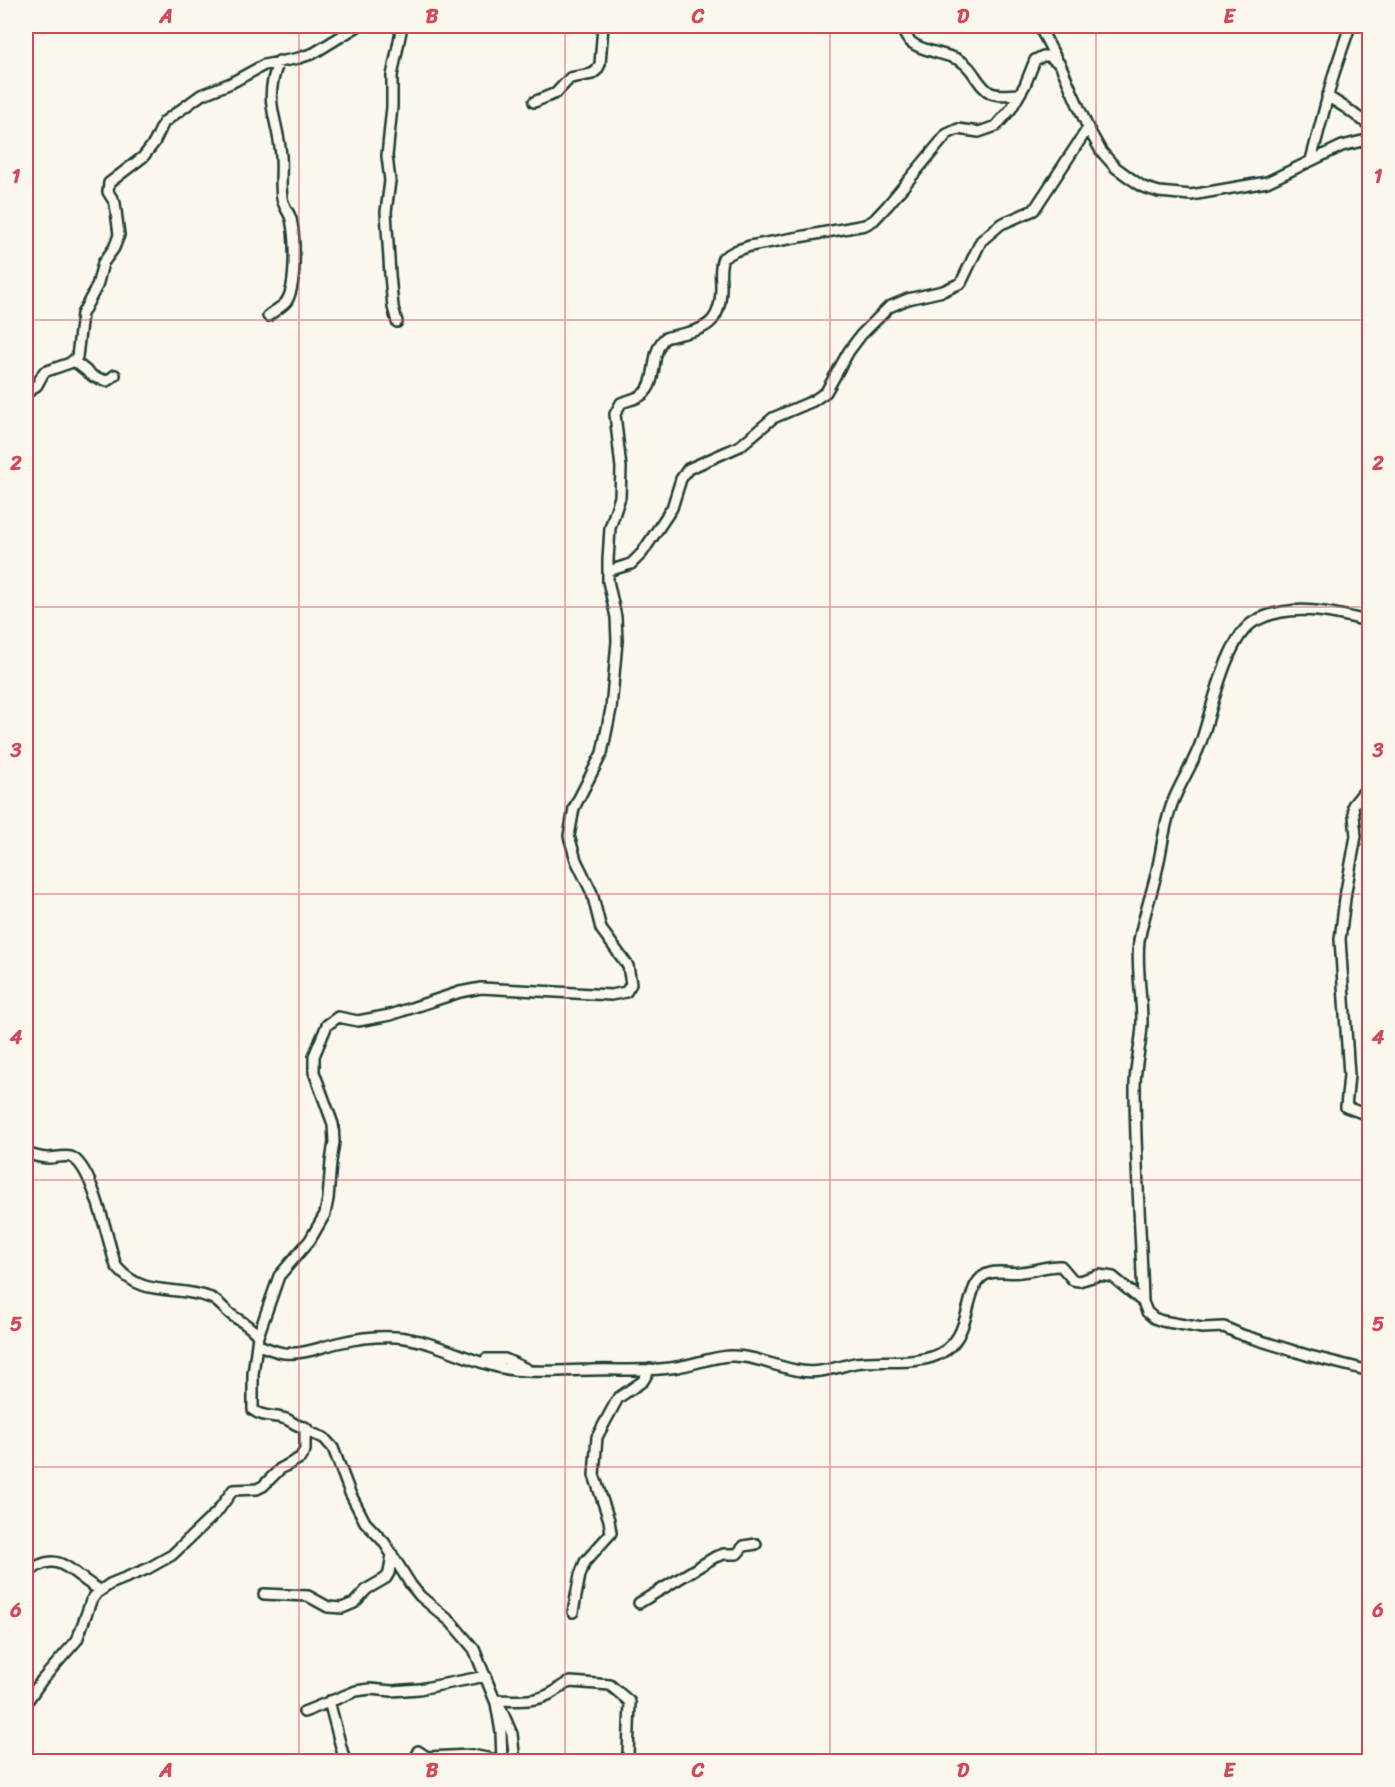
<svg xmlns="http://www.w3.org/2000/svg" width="1395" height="1787" font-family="Sriracha,sans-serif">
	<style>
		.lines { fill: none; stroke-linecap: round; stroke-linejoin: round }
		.minor-casing { stroke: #1f3d34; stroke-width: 14 }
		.minor { stroke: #fbf7ec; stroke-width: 9 }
		.grid { fill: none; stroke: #d1495b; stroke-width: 1.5; stroke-opacity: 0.55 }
		.neatline { fill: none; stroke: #d1495b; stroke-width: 2 }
		.grid-label { font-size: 20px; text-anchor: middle; font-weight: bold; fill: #d1495b }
	</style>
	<rect width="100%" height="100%" fill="#fbf7ec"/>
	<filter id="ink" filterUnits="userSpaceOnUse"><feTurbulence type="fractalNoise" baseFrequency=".0167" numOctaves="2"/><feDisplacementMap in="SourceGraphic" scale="12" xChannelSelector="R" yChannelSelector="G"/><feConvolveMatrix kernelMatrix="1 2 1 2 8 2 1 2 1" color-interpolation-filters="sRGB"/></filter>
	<g filter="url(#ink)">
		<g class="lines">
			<g class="minor-casing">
				<path id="minor" d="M 903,26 C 903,51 941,51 959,60 C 974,67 977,86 991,93 C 1000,96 1010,95 1019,94
					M 1039,26 L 1057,60
					M 1327,96 L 1346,108 L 1370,126
					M 534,102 L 556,93 L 570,78 L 592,74 L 597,70 L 600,64 L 603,26
					M 1311,160 L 1334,73 L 1350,26
					M 268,316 C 274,311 282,307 286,302 C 297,287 295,237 291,219 C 289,212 283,206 282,198 C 280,184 282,170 281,156 C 278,116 262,103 279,61
					M 397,322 L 393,307 L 390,275 L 386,212 L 390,181 L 387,156 L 392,107 L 392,76 L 402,26
					M 74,361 L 94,377 L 107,381 L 115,375
					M 26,394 L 37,385 L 44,372 L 70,363 L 77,357 L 82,314 L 97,286 L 103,263 L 114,248 L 119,235 L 115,203 L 108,192 L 109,183 L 143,157 L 154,143 L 164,122 L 201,95 L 231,83 L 264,65 L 299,58 L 314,53 L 358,26
					M 608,571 L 631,564 L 642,553 L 672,508 L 681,479 L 688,469 L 740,446 L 773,418 L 813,401 L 826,392 L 849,351 L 861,335 L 889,307 L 908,299 L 943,291 L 961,283 L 981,241 L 1001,224 L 1034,210 L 1088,128
					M 1370,622 C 1333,612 1291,602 1255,621 C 1227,636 1212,709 1202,739 C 1195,762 1180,782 1172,804 C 1164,825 1162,849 1157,870 C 1152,894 1143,917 1139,941 C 1136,967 1142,995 1142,1022 C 1142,1043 1135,1063 1135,1085 C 1135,1157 1141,1230 1143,1302 L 1147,1312 L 1154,1318 L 1162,1321 L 1202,1328 L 1224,1327 L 1242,1335 L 1310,1356 L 1370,1371
					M 1369,785 L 1353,805 L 1356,836 L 1346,891 L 1340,939 L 1349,1075 L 1346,1107 L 1370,1116
					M 26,1153 C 33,1155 40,1158 48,1158 C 55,1158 64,1155 71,1157 C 93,1165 108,1243 116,1266 C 142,1299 177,1284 211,1298 C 220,1302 225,1311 233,1316 C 242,1322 252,1327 258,1336 L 253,1374 L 253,1410 C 263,1418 275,1415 286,1419 C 293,1422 297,1427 305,1427 L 311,1433 L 324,1438 L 333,1448 L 350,1493 L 365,1522 L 384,1542 L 411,1585 L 420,1596 L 451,1622 L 474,1649 L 496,1703 L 501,1732 L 502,1762
					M 258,1336 L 279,1276 L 310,1240 L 325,1214 L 328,1199 L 331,1162 L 334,1142 L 333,1124 L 314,1072 L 314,1056 L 327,1025 L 338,1017 L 358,1021 L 390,1015 L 460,992 L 481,988 L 611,995 L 626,992 L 631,984 L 628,966 L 601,929 L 592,893 L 576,860 L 569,836 L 574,808 L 602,753 L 611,709 L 617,641 L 616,617 L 608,581 L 608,560 L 610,528 L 620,497 L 621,468 L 615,414 L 621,403 C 628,400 637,399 643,394 C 659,381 649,353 665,338 C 698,329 721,332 721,287 C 721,277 719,267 723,258 L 735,251 L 750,246 L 865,225 L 874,220 L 888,205 L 947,134 L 958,129 L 979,132 L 996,126 L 1011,109 L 1025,85 L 1035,60 L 1043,56 L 1049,56 L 1060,64 L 1088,128 L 1101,151 L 1115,167 L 1130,178 L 1143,187 L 1159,192 L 1191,195 L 1267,182 L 1342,146 L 1370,139
					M 258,1345 C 267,1348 276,1352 284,1353 C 305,1355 322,1346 342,1342 C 359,1338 378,1336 396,1337 C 437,1340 473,1365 514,1370 C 540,1373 565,1370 591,1370 C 619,1369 649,1372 677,1367 C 695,1364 712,1357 730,1356 C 753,1355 779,1368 801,1371 C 820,1374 837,1367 855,1363 C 880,1359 907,1365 932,1357 C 979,1342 959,1281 990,1273 C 1000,1270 1011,1274 1021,1272 C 1035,1271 1048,1265 1061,1266 L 1073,1280 L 1079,1281 L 1099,1275 L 1113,1277 L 1143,1302
					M 486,1359 L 505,1359 L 527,1369
					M 26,1575 C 58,1544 72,1576 100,1590
					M 264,1594 L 308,1596 L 328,1607 L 342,1608 L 354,1603 L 367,1589 L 386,1578 L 389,1573 L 392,1554
					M 639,1603 L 715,1557 L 724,1554 L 737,1554 L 744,1546 L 756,1544
					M 573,1612 L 580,1575 L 585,1562 L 611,1533 L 609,1520 L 594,1475 L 597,1437 L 618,1398 L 643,1381 L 650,1369
					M 495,1700 C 513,1700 533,1703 550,1694 C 558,1690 562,1684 571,1682 L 610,1685 L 630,1702 L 628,1755 L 626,1762
					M 329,1701 L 345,1762
					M 26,1703 L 42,1680 L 77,1640 L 91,1601 L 97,1593 L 110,1584 L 147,1569 L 172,1555 L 217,1512 L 233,1490 L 257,1489 L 263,1486 L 280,1469 L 300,1458 L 305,1450 L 305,1427
					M 499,1704 L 512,1734 L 515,1762
					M 304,1712 L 356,1691 L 370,1689 L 392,1691 L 419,1689 L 486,1676
					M 418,1751 L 427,1757 L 472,1755 L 502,1761"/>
			</g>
			<use href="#minor" class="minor"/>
		</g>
	</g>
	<path class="grid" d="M 299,26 L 299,1762M 565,26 L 565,1762M 830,26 L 830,1762M 1096,26 L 1096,1762M 26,320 L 1370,320M 26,607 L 1370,607M 26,894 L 1370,894M 26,1180 L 1370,1180M 26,1467 L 1370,1467"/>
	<rect width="1395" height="1787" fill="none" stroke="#fbf7ec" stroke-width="66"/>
	<rect x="33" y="33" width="1329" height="1721" class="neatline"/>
	<g class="grid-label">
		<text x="166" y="23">A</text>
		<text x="432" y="23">B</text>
		<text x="698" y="23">C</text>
		<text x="963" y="23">D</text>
		<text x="1229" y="23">E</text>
		<text x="16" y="183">1</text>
		<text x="1378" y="183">1</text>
		<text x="16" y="470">2</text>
		<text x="1378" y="470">2</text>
		<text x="16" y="757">3</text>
		<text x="1378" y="757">3</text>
		<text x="16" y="1044">4</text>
		<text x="1378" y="1044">4</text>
		<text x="16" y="1331">5</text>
		<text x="1378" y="1331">5</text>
		<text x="16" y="1617">6</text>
		<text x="1378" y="1617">6</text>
		<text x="166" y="1777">A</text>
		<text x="432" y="1777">B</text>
		<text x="698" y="1777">C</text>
		<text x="963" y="1777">D</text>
		<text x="1229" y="1777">E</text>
	</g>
</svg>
